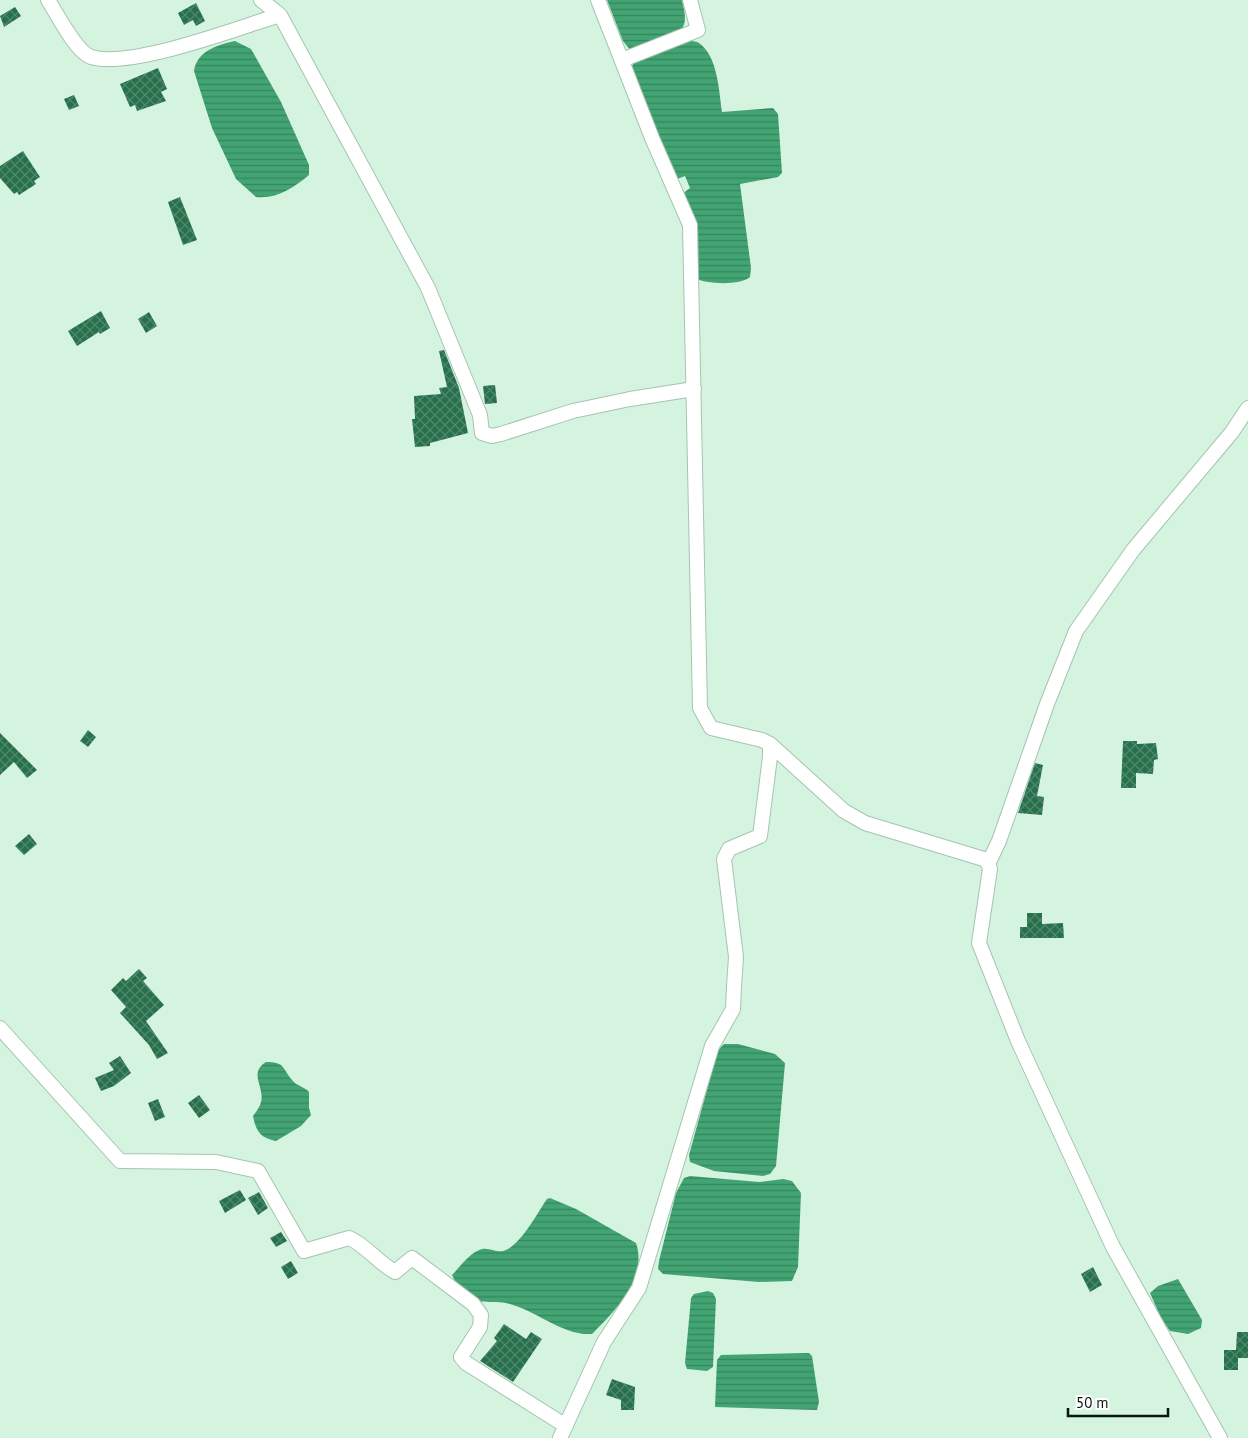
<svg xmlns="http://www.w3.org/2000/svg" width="1248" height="1438" font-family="'PT Sans',sans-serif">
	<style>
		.water { fill: url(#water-rules) }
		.building { fill: url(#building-cross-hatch) }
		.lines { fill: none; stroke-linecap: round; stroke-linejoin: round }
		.minor-casing { stroke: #a5c4b1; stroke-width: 16 }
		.minor { stroke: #fff; stroke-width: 14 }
	</style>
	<defs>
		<pattern id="water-rules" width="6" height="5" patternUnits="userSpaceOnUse" patternTransform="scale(1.25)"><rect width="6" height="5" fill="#42a473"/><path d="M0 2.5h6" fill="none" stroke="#35845d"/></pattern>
		<pattern id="building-cross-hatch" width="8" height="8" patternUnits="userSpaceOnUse" patternTransform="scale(1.25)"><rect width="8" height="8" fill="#26714c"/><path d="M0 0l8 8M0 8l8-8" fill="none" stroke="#51876c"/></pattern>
	</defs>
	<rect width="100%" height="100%" fill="#d4f4e0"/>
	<path class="water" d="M 607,0 L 682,0 C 684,10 688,21 681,30 L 631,51 L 623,41 Z
		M 687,40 C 690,41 696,41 699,43 C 718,56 719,92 722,112 L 773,108 L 778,114 L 782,173 L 778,177 L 740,184 L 751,268 L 750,277 C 740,286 705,284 694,278 L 682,194 L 690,188 L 685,176 L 677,179 L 631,69 L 634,62 Z
		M 235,41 L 251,49 L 281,102 L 309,165 L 309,175 C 293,188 278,199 256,197 L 236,179 L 212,128 L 194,71 C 197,51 217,45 235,41 Z
		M 724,1044 L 738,1044 L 775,1054 L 785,1063 L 776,1166 L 770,1174 L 763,1176 L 714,1171 L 690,1162 L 689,1155 L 718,1050 Z
		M 266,1062 C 286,1062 282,1069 293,1081 C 297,1086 305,1087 309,1092 L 309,1108 L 311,1115 L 301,1126 L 276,1141 C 260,1138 256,1131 253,1116 C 256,1112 260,1107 261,1102 C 265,1087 248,1073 266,1062 Z
		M 690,1176 L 759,1182 L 783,1179 L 792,1181 L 801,1193 L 798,1267 L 792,1281 L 759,1282 L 663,1274 L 658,1269 L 659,1261 L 676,1193 L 684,1178 Z
		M 550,1198 L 576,1209 L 636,1243 C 648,1278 614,1312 592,1334 C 562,1336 535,1309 506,1303 C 493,1300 481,1305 468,1297 C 462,1292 455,1282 452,1275 C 460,1267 470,1252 482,1249 C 491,1247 498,1255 508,1249 C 524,1239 536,1215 547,1199 Z
		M 1178,1279 L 1202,1320 L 1201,1328 L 1188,1334 L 1170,1331 L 1161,1318 L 1150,1293 L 1158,1286 Z
		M 708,1291 L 713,1293 L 716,1299 L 713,1367 L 707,1371 L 687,1369 L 685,1363 L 691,1298 L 694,1294 Z
		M 809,1353 L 812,1356 L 819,1402 L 817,1410 L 715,1407 L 717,1360 L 721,1355 Z"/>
	<path class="building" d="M 196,3 L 205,21 L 196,26 L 193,20 L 184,25 L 178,13 Z
		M 15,7 L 21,16 L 4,27 L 0,16 Z
		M 158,68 L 167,89 L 161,92 L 166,101 L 137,111 L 135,105 L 130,107 L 120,84 Z
		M 74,95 L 79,106 L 69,110 L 64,99 Z
		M 23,151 L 40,177 L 34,181 L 36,184 L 19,195 L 17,192 L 14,194 L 0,178 L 0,166 Z
		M 180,197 L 197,240 L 183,245 L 168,202 Z
		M 101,311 L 110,328 L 100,334 L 99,332 L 77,346 L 68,331 Z
		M 149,312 L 157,326 L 146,333 L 138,319 Z
		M 444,350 L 459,388 L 468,433 L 430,443 L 430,446 L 415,447 L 412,419 L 415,419 L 414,396 L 441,394 L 439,388 L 447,387 L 439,351 Z
		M 495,385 L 497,403 L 485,404 L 483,386 Z
		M 88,730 L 96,737 L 88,747 L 80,741 Z
		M 0,733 L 37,770 L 27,778 L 14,762 L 0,775 Z
		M 1123,741 L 1137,741 L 1137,744 L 1156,743 L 1158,759 L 1154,760 L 1153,774 L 1136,773 L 1136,788 L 1121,788 Z
		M 1035,763 L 1043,765 L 1037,796 L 1044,797 L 1042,815 L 1018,813 Z
		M 29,834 L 37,844 L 24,855 L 15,846 Z
		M 1027,913 L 1042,913 L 1042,924 L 1063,923 L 1064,938 L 1020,938 L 1020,927 L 1027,927 Z
		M 139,969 L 147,978 L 143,981 L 164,1005 L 146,1021 L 168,1053 L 157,1059 L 149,1045 L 120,1013 L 126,1007 L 111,990 L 123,978 L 126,981 Z
		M 120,1056 L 131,1073 L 114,1086 L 101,1091 L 95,1078 L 114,1070 L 109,1063 Z
		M 199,1095 L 210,1110 L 199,1118 L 188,1103 Z
		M 158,1099 L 165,1117 L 155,1121 L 148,1103 Z
		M 240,1190 L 246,1200 L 225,1213 L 219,1201 Z
		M 259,1192 L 268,1208 L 258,1215 L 248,1198 Z
		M 281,1232 L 287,1241 L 276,1247 L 270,1238 Z
		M 291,1261 L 298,1273 L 288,1279 L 281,1267 Z
		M 1093,1267 L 1102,1285 L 1090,1292 L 1081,1274 Z
		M 504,1324 L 526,1339 L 531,1332 L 542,1339 L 513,1382 L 480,1361 L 497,1341 L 494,1338 Z
		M 1237,1332 L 1248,1332 L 1248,1358 L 1238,1358 L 1238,1370 L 1224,1370 L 1224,1350 L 1236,1350 Z
		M 612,1379 L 635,1387 L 634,1410 L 621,1410 L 621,1400 L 606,1395 Z"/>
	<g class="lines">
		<g class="minor-casing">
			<path id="minor" d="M 48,0 C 57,14 76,52 91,57 C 131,69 237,28 280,15
				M 261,0 L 280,15 L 428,288 L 480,415 L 482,433 L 492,436 L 501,434 L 573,411 L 630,399 L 694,389
				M 622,60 L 698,30 L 690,0
				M 770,744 L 844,811 L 865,823 L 987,860 L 990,869 L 979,943 L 1018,1041 L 1113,1247 L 1220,1438
				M 988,864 L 999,841 L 1047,704 L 1076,631 L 1133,550 L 1232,432 L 1248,408
				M 0,1028 L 120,1161 L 216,1162 L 258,1171 L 304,1251 L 349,1238 C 367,1246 377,1262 395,1272 L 412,1258 L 473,1304 L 481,1315 L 480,1327 L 461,1357 L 466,1363 L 566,1426
				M 560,1438 L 604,1342 L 639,1288 L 712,1046 L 733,1009 L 734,986 L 736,957 L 724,859 L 729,849 L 760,836 L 770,757 L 770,744 L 762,740 L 711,728 L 700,708 L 690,225 L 652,138 L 598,0"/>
		</g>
		<use href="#minor" class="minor"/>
	</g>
	<path d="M1068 1408v8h100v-8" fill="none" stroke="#0a150f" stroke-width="2.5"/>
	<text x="1076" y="1408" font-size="15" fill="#0a150f" stroke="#ffffff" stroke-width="4" paint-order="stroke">50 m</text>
</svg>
